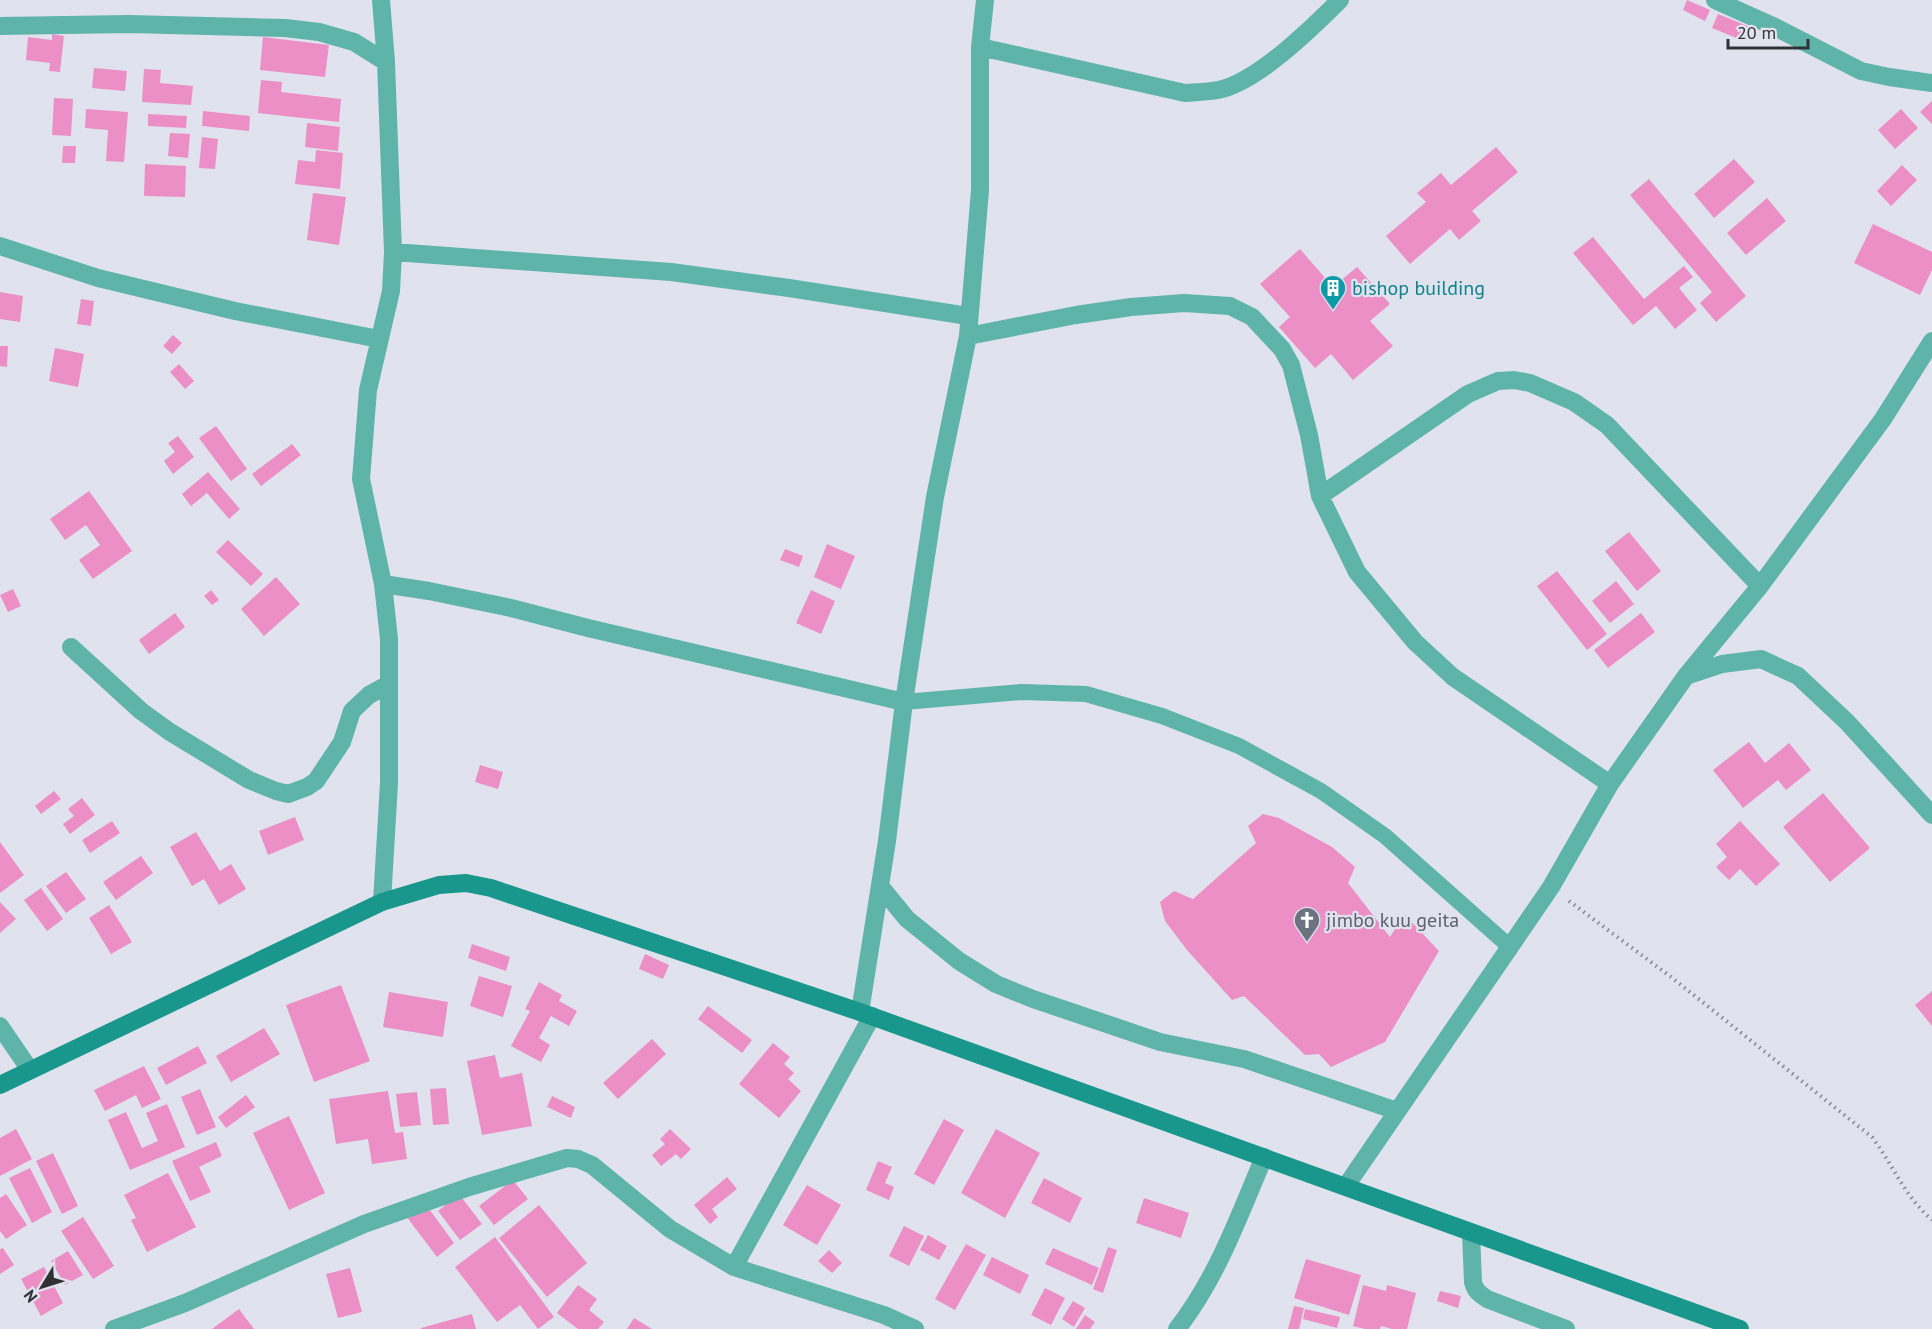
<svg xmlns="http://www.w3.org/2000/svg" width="1932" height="1329" font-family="'PT Sans',sans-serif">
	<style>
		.building { fill: #eb8fc6 }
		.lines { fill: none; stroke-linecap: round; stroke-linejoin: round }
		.path { stroke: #85878d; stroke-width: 4; stroke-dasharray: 1.5 4.5; stroke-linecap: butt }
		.lane { stroke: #5fb4aa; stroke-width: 16 }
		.street { stroke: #5fb4aa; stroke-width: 18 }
		.secondary { stroke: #19978c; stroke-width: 18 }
		.labels { text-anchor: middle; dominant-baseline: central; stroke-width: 4.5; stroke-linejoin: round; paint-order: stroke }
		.culture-label { font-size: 20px; fill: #0d838f; stroke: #e0e3ed; text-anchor: start }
		.worship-label { font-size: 20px; fill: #5b616d; stroke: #e0e3ed; text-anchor: start }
	</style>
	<rect width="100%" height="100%" fill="#e0e3ed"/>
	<path class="building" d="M 1687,0 L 1710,10 L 1705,21 L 1683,10 Z
		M 1718,14 L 1750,27 L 1744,41 L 1712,28 Z
		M 52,34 L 64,36 L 60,72 L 49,71 L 50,63 L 26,60 L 28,37 L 52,40 Z
		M 263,37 L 329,45 L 325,77 L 260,70 Z
		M 94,68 L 127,71 L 125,91 L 92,88 Z
		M 144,69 L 161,70 L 160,83 L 193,86 L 191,105 L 142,102 Z
		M 261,80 L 282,82 L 281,92 L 341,99 L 339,122 L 258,113 Z
		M 54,98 L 73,99 L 71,136 L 52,135 Z
		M 1932,101 L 1932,124 L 1920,112 Z
		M 86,109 L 128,112 L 124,162 L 106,161 L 108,130 L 85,128 Z
		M 1901,109 L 1918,128 L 1895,149 L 1878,130 Z
		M 203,111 L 250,116 L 249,131 L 202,126 Z
		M 148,114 L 187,116 L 186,128 L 148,126 Z
		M 307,123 L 340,127 L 338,151 L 305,147 Z
		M 170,133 L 190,134 L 188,158 L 168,156 Z
		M 202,137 L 218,139 L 215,169 L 199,168 Z
		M 63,146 L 76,146 L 75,163 L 62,163 Z
		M 1496,147 L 1518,172 L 1472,211 L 1481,221 L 1459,240 L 1450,229 L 1410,264 L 1386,236 L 1426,202 L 1417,193 L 1441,173 L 1451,185 Z
		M 316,150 L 343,153 L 340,189 L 295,184 L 298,160 L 315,162 Z
		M 1734,159 L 1755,182 L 1714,218 L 1694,194 Z
		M 145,164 L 186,166 L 185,197 L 144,196 Z
		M 1902,165 L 1917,180 L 1891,206 L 1877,191 Z
		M 1649,179 L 1746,296 L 1716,322 L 1700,303 L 1712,292 L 1630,195 Z
		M 313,193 L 346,197 L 339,245 L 307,240 Z
		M 1767,198 L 1786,221 L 1746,255 L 1727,233 Z
		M 1873,224 L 1932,252 L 1932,270 L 1920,295 L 1854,263 Z
		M 1593,237 L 1644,299 L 1684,266 L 1693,277 L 1679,288 L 1697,310 L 1675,329 L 1656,306 L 1633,325 L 1573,253 Z
		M 1300,249 L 1333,287 L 1357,267 L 1390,304 L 1370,321 L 1393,346 L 1353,380 L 1331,354 L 1315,368 L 1279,327 L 1290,317 L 1260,284 Z
		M 0,292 L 23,296 L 20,322 L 0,319 Z
		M 81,299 L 94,301 L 91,326 L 77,324 Z
		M 173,335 L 182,343 L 172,354 L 163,346 Z
		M 0,346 L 8,346 L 7,367 L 0,366 Z
		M 55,348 L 84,354 L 78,387 L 49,381 Z
		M 179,364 L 194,381 L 185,389 L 170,372 Z
		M 216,426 L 247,469 L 231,481 L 199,438 Z
		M 178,436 L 194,457 L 173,474 L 164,461 L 175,452 L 168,443 Z
		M 292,444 L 301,455 L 261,486 L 252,474 Z
		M 208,472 L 240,509 L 229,519 L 207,493 L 191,506 L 182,494 Z
		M 89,491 L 132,551 L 93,579 L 79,560 L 100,545 L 86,525 L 65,540 L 50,519 Z
		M 1629,532 L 1661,571 L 1637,591 L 1605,551 Z
		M 228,540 L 263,574 L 251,586 L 216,552 Z
		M 827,544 L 855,556 L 841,589 L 814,577 Z
		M 785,549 L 803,556 L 799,567 L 780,560 Z
		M 1557,571 L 1607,634 L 1587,650 L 1537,586 Z
		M 276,577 L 300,604 L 264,636 L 241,609 Z
		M 1616,581 L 1634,604 L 1610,623 L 1592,601 Z
		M 13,589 L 21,606 L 8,612 L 0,595 Z
		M 211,590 L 219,600 L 212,605 L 204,596 Z
		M 811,590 L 835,601 L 821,634 L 796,623 Z
		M 175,613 L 185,627 L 149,654 L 139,640 Z
		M 1641,613 L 1655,632 L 1608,668 L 1594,650 Z
		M 1749,742 L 1765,763 L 1789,743 L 1811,770 L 1786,790 L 1778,780 L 1743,808 L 1713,770 Z
		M 480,765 L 503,772 L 498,789 L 475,782 Z
		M 54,791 L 61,799 L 41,814 L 35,806 Z
		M 1823,793 L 1870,848 L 1830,882 L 1783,827 Z
		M 82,798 L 95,815 L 70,834 L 63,824 L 74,816 L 68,809 Z
		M 1263,814 L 1279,818 L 1332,847 L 1355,867 L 1348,883 L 1390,937 L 1404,914 L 1439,951 L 1385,1042 L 1331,1067 L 1319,1054 L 1305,1055 L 1244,996 L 1232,1000 L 1187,950 L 1165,921 L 1160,902 L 1174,891 L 1193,899 L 1256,843 L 1248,826 Z
		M 295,817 L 304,840 L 268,855 L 259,831 Z
		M 112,821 L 120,833 L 90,853 L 82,840 Z
		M 1740,821 L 1780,864 L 1756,886 L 1740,869 L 1729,880 L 1716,867 L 1727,857 L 1716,844 Z
		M 196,832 L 220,871 L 231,864 L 246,889 L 219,905 L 204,879 L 192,886 L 170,847 Z
		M 0,842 L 24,875 L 0,893 Z
		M 141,856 L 153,873 L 116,900 L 103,882 Z
		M 66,872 L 86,899 L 66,913 L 46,886 Z
		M 41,888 L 63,919 L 47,931 L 24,900 Z
		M 0,902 L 16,919 L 0,933 Z
		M 109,905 L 132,942 L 111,954 L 89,918 Z
		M 472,944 L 510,957 L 506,971 L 468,958 Z
		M 645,954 L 669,965 L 663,979 L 639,969 Z
		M 479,976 L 512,986 L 503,1017 L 470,1006 Z
		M 539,982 L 562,995 L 559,1001 L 577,1011 L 569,1026 L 551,1016 L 539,1038 L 550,1045 L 541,1062 L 511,1046 L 530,1011 L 525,1009 Z
		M 341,985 L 370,1061 L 314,1082 L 286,1005 Z
		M 1932,991 L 1932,1026 L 1915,1005 Z
		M 389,992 L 448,1002 L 443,1037 L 383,1027 Z
		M 708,1006 L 752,1040 L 742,1053 L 698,1019 Z
		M 264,1028 L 280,1054 L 231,1082 L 216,1056 Z
		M 652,1039 L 666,1054 L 618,1099 L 603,1083 Z
		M 773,1043 L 790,1057 L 784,1064 L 794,1073 L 788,1079 L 801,1091 L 779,1118 L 739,1084 Z
		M 198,1046 L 207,1063 L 166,1085 L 157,1068 Z
		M 495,1055 L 500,1078 L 522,1073 L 532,1126 L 482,1135 L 467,1061 Z
		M 144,1066 L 161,1099 L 142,1108 L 136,1095 L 105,1111 L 94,1090 Z
		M 446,1088 L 449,1124 L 433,1125 L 430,1089 Z
		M 200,1089 L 216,1127 L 197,1135 L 181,1097 Z
		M 388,1091 L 395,1133 L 403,1132 L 407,1159 L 372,1164 L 368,1139 L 336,1144 L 329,1099 Z
		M 417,1092 L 421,1125 L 400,1127 L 396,1094 Z
		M 246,1095 L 255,1107 L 226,1128 L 218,1117 Z
		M 552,1096 L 575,1107 L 571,1118 L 547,1107 Z
		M 167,1104 L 185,1147 L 130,1170 L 108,1120 L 126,1112 L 142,1148 L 158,1141 L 146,1113 Z
		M 289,1116 L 325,1193 L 289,1210 L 253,1133 Z
		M 944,1119 L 964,1130 L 934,1185 L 914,1174 Z
		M 16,1129 L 32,1159 L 0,1176 L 0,1138 Z
		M 670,1129 L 691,1149 L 681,1159 L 676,1154 L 661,1166 L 652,1155 L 665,1144 L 660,1139 Z
		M 996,1129 L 1040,1153 L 1005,1218 L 961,1193 Z
		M 216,1142 L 222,1156 L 199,1167 L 211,1192 L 190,1201 L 172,1161 Z
		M 53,1153 L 78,1206 L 62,1214 L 36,1161 Z
		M 878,1161 L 892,1167 L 885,1183 L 894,1187 L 889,1200 L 866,1190 Z
		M 30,1168 L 52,1212 L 32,1223 L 9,1178 Z
		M 168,1173 L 196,1227 L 147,1252 L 131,1220 L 136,1218 L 124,1195 Z
		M 727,1177 L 737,1189 L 712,1209 L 718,1217 L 710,1224 L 694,1205 Z
		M 1044,1178 L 1082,1198 L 1070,1223 L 1031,1203 Z
		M 513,1180 L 528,1199 L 494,1225 L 479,1206 Z
		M 807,1185 L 841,1205 L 817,1245 L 783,1225 Z
		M 6,1194 L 27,1225 L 6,1239 L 0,1231 L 0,1198 Z
		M 459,1194 L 482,1224 L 460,1240 L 438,1211 Z
		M 1144,1198 L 1189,1213 L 1181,1238 L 1136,1223 Z
		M 424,1202 L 454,1243 L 437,1257 L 406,1216 Z
		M 539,1205 L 587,1263 L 547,1297 L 499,1238 Z
		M 83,1217 L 114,1266 L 93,1279 L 61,1231 Z
		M 904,1226 L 924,1236 L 909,1266 L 889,1256 Z
		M 928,1235 L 947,1246 L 939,1260 L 920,1250 Z
		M 495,1237 L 554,1317 L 538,1329 L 520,1305 L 497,1322 L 455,1267 Z
		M 966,1244 L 986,1255 L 955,1310 L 935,1299 Z
		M 1108,1247 L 1117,1250 L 1103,1293 L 1093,1289 Z
		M 3,1248 L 14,1265 L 0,1274 L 0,1249 Z
		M 1053,1248 L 1099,1268 L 1092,1285 L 1045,1264 Z
		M 829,1250 L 842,1263 L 832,1273 L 818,1261 Z
		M 68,1251 L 83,1275 L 65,1285 L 51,1261 Z
		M 992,1257 L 1029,1275 L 1020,1294 L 983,1275 Z
		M 1306,1259 L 1361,1275 L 1349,1315 L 1294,1298 Z
		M 44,1267 L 63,1303 L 41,1316 L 21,1279 Z
		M 350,1268 L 362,1312 L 338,1318 L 326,1274 Z
		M 578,1285 L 597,1299 L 589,1310 L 604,1322 L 598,1329 L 578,1329 L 557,1313 Z
		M 1363,1285 L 1386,1291 L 1387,1285 L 1416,1293 L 1407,1329 L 1392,1329 L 1381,1326 L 1380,1329 L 1365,1329 L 1353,1326 Z
		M 1045,1288 L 1065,1298 L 1051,1325 L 1031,1315 Z
		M 1440,1291 L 1461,1296 L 1458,1308 L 1437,1301 Z
		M 1073,1301 L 1085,1308 L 1074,1327 L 1062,1319 Z
		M 1294,1306 L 1304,1308 L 1299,1329 L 1288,1329 Z
		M 239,1309 L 254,1329 L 212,1329 Z
		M 1305,1309 L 1340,1317 L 1337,1328 L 1303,1319 Z
		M 472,1314 L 476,1329 L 421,1329 L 421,1328 Z
		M 1085,1315 L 1095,1322 L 1090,1329 L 1076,1329 Z
		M 634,1318 L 652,1329 L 627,1329 Z"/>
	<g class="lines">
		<path class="path" d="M 1569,901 L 1671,977 L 1872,1137 C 1893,1165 1905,1197 1932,1220"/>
		<path class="lane" d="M 904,702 L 1022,692 L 1086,694 L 1162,716 L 1239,746 L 1321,791 L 1385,836 L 1510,947"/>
		<path class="street" d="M 381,0 L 386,62 L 393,252 L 391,291 L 368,390 L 361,479 L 383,584 L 389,639 L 389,783 L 382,902
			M 1715,0 L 1775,27 L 1861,71 L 1889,77 L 1932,83
			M 0,26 L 129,24 L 285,28 L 319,32 L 354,42 L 386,62
			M 980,47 L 1185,93 C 1196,92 1207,92 1218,90 C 1256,83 1312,28 1340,0
			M 0,246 L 98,278 L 235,311 L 379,339
			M 393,252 L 671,272 L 789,288 L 968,316
			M 968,336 L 1076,315 L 1131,307 L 1184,303 L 1230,306 L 1252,317 L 1282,349 L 1291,365 L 1309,435 L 1320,496 L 1357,572 L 1415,642 L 1453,677 L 1610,784
			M 1320,496 L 1468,394 L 1498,381 L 1514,380 L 1530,383 L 1574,402 L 1607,425 L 1760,586
			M 383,584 L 429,591 L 511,608 L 588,628 L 904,702
			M 71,647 L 141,711 L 170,732 L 249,780 L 276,791 L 288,794 L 307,787 L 316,781 L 342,742 L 352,711 L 369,695 L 389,684
			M 1686,676 L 1722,664 L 1761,659 L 1798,676 L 1847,722 L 1932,815
			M 880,886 L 907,919 L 959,961 L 996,984 L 1033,999 L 1160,1042 L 1244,1059 L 1397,1111
			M 860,1012 L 887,841 L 904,702 L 935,497 L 968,336 L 980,190 L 980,47 L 985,0
			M 0,1026 L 30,1070
			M 1346,1186 L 1551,887 L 1610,784 L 1686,676 L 1760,586 L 1883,419 L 1932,341
			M 1471,1233 L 1473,1282 C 1475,1291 1480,1294 1487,1299 L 1566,1329
			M 734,1267 L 872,1016
			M 114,1329 L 185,1303 L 364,1224 L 469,1187 L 567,1158 L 578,1159 L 592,1165 L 670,1229 L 734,1267 L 884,1315 L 915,1329
			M 1177,1329 C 1217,1278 1239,1216 1264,1157"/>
		<path class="secondary" d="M 0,1085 L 382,902 L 439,885 L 466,883 L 491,888 L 860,1012 L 1740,1329"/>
	</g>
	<defs>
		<g id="building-pin" transform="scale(1.35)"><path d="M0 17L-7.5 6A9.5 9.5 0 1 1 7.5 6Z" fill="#0f9aa8" stroke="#e0e3ed"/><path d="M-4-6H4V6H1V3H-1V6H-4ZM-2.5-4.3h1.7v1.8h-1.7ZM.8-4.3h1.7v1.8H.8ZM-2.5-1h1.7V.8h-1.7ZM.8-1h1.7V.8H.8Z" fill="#fff"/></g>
		<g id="church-pin" transform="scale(1.35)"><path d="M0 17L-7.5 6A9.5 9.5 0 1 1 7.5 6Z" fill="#6b7280" stroke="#e0e3ed"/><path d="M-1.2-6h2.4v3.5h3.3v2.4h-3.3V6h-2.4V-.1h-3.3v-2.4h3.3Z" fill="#fff"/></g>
	</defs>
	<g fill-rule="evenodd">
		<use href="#building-pin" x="1333" y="288"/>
		<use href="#church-pin" x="1307" y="920"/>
	</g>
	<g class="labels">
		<g class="culture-label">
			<text x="1352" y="288">bishop building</text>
		</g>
		<g class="worship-label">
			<text x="1326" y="920">jimbo kuu geita</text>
		</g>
	</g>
	<g transform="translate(42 1287) rotate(232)" stroke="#e0e3ed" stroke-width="4.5" paint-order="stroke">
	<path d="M0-4.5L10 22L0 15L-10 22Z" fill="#313235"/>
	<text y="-9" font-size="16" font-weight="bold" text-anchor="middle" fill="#313235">N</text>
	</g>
	<path d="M1728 39v9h80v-9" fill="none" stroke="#313235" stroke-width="3"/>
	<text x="1737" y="39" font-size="18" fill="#313235" stroke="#e0e3ed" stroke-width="4.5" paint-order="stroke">20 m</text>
</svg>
